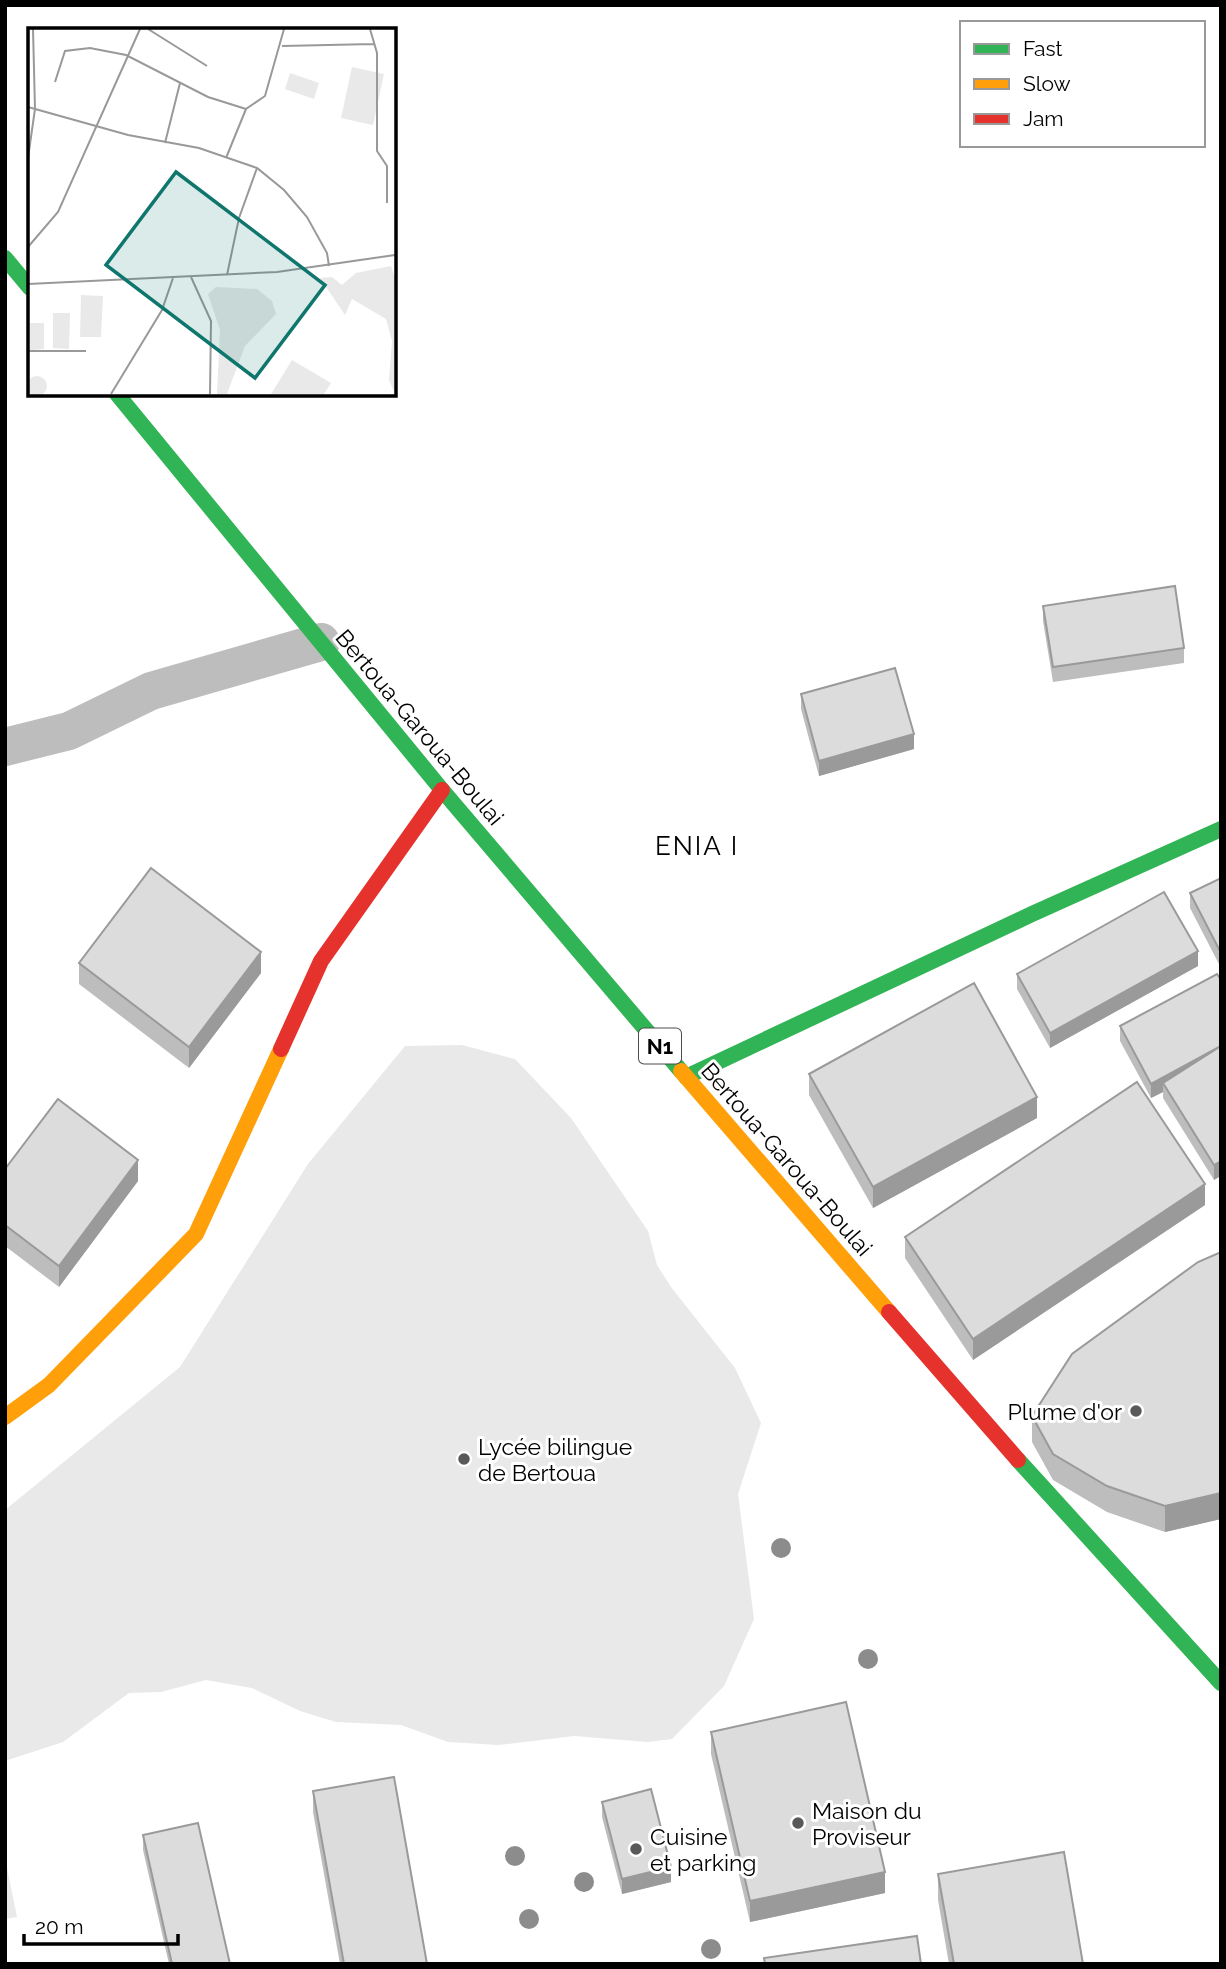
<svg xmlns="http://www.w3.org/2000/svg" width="1226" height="1969" font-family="Raleway,sans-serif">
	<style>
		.green { fill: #e9e9e9 }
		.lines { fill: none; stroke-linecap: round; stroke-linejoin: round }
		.street { stroke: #bdbdbd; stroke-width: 38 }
		.fast { stroke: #30b455; stroke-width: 16 }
		.slow { stroke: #ff9f0a; stroke-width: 16 }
		.jam { stroke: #e5322d; stroke-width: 16 }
		.tree { fill: #8c8c8c }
		.wall { fill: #bdbdbd }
		.shaded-wall { fill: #9a9a9a }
		.building { fill: #dcdcdc; stroke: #9a9a9a; stroke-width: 2 }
		.poi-dot { fill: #595959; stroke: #fff; stroke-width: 2.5 }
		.labels { text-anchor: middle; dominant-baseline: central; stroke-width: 6; stroke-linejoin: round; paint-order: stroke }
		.shield { fill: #fff; stroke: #4c4c4c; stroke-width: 2 }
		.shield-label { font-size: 21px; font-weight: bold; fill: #000 }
		.street-label { font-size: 23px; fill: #000; stroke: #fff }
		.poi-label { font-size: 23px; fill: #000; stroke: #fff; text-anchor: start }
		.quarter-label { font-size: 26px; letter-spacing: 2px; fill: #000; stroke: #fff }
		.inset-road { fill: none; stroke: #999; stroke-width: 2 }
		.view { fill: #0f766e; fill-opacity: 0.15; stroke: #0f766e; stroke-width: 3.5 }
		.inset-edge { fill: none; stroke: #000; stroke-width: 3.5 }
	</style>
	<rect width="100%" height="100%" fill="#fff"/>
	<path class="green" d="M 462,1045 L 515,1059 L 571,1118 L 648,1231 L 657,1265 L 671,1287 L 735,1368 L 761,1423 L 738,1494 L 754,1619 L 724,1686 L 672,1739 L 648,1742 L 574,1736 L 499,1745 L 448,1742 L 401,1725 L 336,1722 L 300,1711 L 252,1688 L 206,1680 L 161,1692 L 129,1693 L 63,1742 L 5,1761 L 5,1510 L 180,1367 L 308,1164 L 405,1046 Z
		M 5,1858 L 17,1917 L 5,1919 Z"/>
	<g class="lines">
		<path class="street" d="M 5,747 L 69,731 L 151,691 L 321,642"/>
		<path class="fast" d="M 5,258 L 30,288
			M 117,394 L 442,790 L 681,1071
			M 686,1077 L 1032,914 L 1221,829
			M 1018,1460 L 1221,1683"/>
		<path class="slow" d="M 681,1071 L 889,1312
			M 5,1417 L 49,1385 L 196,1234 L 281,1049"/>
		<path class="jam" d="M 281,1049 L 321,961 L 442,790
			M 889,1312 L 1018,1460"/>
	</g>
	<g class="tree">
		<circle cx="781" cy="1548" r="10"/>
		<circle cx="868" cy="1659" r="10"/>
		<circle cx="515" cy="1856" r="10"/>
		<circle cx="584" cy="1882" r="10"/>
		<circle cx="529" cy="1919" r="10"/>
		<circle cx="711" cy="1949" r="10"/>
	</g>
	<path class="wall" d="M 1043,606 L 1184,648 L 1184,663 L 1053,682 L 1043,621 Z
		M 801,694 L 914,749 L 819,776 L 801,709 Z
		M 1221,878 L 1221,968 L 1190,908 L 1190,893 Z
		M 79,963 L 261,973 L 189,1068 L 79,984 Z
		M 1198,966 L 1050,1048 L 1017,989 L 1017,974 Z
		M 1217,974 L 1214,1180 L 1163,1098 L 1163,1092 L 1151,1098 L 1120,1041 L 1120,1026 Z
		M 809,1074 L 1037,1118 L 873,1208 L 809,1095 Z
		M 5,1169 L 138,1181 L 59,1287 L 5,1246 Z
		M 1205,1205 L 973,1360 L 905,1258 L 905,1237 Z
		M 1221,1252 L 1221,1519 L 1165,1532 L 1107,1512 L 1053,1480 L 1032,1442 L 1032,1416 Z
		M 711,1732 L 885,1893 L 750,1922 L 711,1754 Z
		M 313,1791 L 427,1964 L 340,1964 L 313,1812 Z
		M 602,1802 L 671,1882 L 622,1894 L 602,1817 Z
		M 143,1835 L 230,1964 L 169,1964 L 143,1850 Z
		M 938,1874 L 1083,1964 L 949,1964 L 938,1900 Z"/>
	<path class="shaded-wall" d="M 914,734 L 914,749 L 819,776 L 819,761 Z
		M 1198,951 L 1198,966 L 1050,1048 L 1050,1033 Z
		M 261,952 L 261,973 L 189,1068 L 189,1047 Z
		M 1221,1046 L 1221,1061 L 1163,1083 L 1163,1092 L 1151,1098 L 1151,1084 Z
		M 1037,1097 L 1037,1118 L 873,1208 L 873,1187 Z
		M 138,1160 L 138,1181 L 59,1287 L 59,1266 Z
		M 1221,1161 L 1221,1176 L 1214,1180 L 1214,1165 Z
		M 1205,1184 L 1205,1205 L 973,1360 L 973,1339 Z
		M 1221,1493 L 1221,1519 L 1165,1532 L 1165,1506 Z
		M 671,1867 L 671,1882 L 622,1894 L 622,1879 Z
		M 885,1872 L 885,1893 L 750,1922 L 750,1901 Z"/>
	<path class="building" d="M 1175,586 L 1184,648 L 1053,667 L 1043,606 Z
		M 895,668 L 914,734 L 819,761 L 801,694 Z
		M 151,868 L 261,952 L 189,1047 L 79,963 Z
		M 1221,878 L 1221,953 L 1190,893 Z
		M 1164,892 L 1198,951 L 1050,1033 L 1017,974 Z
		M 1217,974 L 1221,980 L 1221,1046 L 1151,1084 L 1120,1026 Z
		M 974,983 L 1037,1097 L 873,1187 L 809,1074 Z
		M 1221,1046 L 1221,1161 L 1214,1165 L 1163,1083 Z
		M 1137,1082 L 1205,1184 L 973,1339 L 905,1237 Z
		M 58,1099 L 138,1160 L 59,1266 L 5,1225 L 5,1169 Z
		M 1221,1252 L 1221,1493 L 1165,1506 L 1107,1486 L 1053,1454 L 1032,1416 L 1072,1354 L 1198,1262 Z
		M 846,1702 L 885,1872 L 750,1901 L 711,1732 Z
		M 394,1777 L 427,1964 L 344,1964 L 313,1791 Z
		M 651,1789 L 671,1867 L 622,1879 L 602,1802 Z
		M 198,1823 L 230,1964 L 172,1964 L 143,1835 Z
		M 1064,1852 L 1083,1964 L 954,1964 L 938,1874 Z
		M 917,1936 L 921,1964 L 765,1964 L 764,1958 Z"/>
	<g class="poi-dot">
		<circle cx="1136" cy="1411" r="7"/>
		<circle cx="464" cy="1459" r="7"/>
		<circle cx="798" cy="1823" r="7"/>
		<circle cx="636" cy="1849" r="7"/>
	</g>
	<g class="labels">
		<rect class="shield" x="639" y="1028.5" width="42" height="35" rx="5"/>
		<g class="shield-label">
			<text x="660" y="1046">N1</text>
		</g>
		<g class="street-label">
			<text transform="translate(420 727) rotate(50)">Bertoua-Garoua-Boulai</text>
			<text transform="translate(787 1159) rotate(49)">Bertoua-Garoua-Boulai</text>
		</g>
		<g class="poi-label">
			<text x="1122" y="1411" text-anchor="end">Plume d'or</text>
			<text x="478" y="1446">Lycée bilingue<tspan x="478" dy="26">de Bertoua</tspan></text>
			<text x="812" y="1810">Maison du<tspan x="812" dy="26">Proviseur</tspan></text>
			<text x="650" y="1836">Cuisine<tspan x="650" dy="26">et parking</tspan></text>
		</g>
		<g class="quarter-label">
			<text x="697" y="846">ENIA I</text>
		</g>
	</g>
	<g transform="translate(28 28)">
		<rect width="368" height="368" fill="#fff"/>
		<path d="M 324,39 L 356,46 L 345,97 L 313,90 ZM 262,45 L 291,55 L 286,71 L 257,61 ZM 363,238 L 367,250 L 367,366 L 361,352 L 364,313 L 358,291 L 324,271 L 317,287 L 292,250 L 304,249 L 314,257 L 328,245 ZM 188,259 L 229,261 L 244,273 L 248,286 L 217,318 L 199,366 L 189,366 L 192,302 L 180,266 ZM 53,267 L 75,268 L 73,309 L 52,309 ZM 25,285 L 42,285 L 41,321 L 25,320 ZM 2,295 L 16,295 L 16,321 L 2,322 ZM 264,332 L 303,355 L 296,366 L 243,366 ZM-1 358a10 10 0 1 1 20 0a10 10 0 1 1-20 0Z" fill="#e9e9e9"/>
		<path class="inset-road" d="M 120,1 L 179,38M 342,1 L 349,25 L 349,123 L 359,138 L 359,175M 254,18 L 346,16M 27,54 L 37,23 L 62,20 L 98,27 L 180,69 L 218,81M 0,79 L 100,107 L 171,120 L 229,140 L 256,162 L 279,189 L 299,225 L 301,238M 137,115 L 152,55M 0,130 L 7,81 L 5,1M 198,130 L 218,81 L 237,68 L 256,1M 0,219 L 30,184 L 112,1M 199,247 L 211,190 L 229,140M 163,249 L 183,293 L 182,366M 0,256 L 249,244 L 367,227M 0,323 L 58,323M 83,366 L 134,282 L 145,250"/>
		<path class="view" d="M 148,144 L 297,257 L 227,350 L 78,237 Z"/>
		<rect width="368" height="368" class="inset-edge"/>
	</g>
	<rect width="1226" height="1969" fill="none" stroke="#000000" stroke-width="14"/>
	<rect x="960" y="21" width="245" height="126" fill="#ffffff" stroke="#999999" stroke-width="2"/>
	<rect x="974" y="44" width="35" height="10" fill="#30b455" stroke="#999999" stroke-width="2"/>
	<text x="1023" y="56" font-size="21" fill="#000000">Fast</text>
	<rect x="974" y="79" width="35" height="10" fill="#ff9f0a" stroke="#999999" stroke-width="2"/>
	<text x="1023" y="91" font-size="21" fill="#000000">Slow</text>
	<rect x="974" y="114" width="35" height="10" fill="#e5322d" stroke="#999999" stroke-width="2"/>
	<text x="1023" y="126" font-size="21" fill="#000000">Jam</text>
	<path d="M24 1934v10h154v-10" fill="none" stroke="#000000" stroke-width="3.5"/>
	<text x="35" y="1934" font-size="21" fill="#000000" stroke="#ffffff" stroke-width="5" paint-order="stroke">20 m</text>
</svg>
